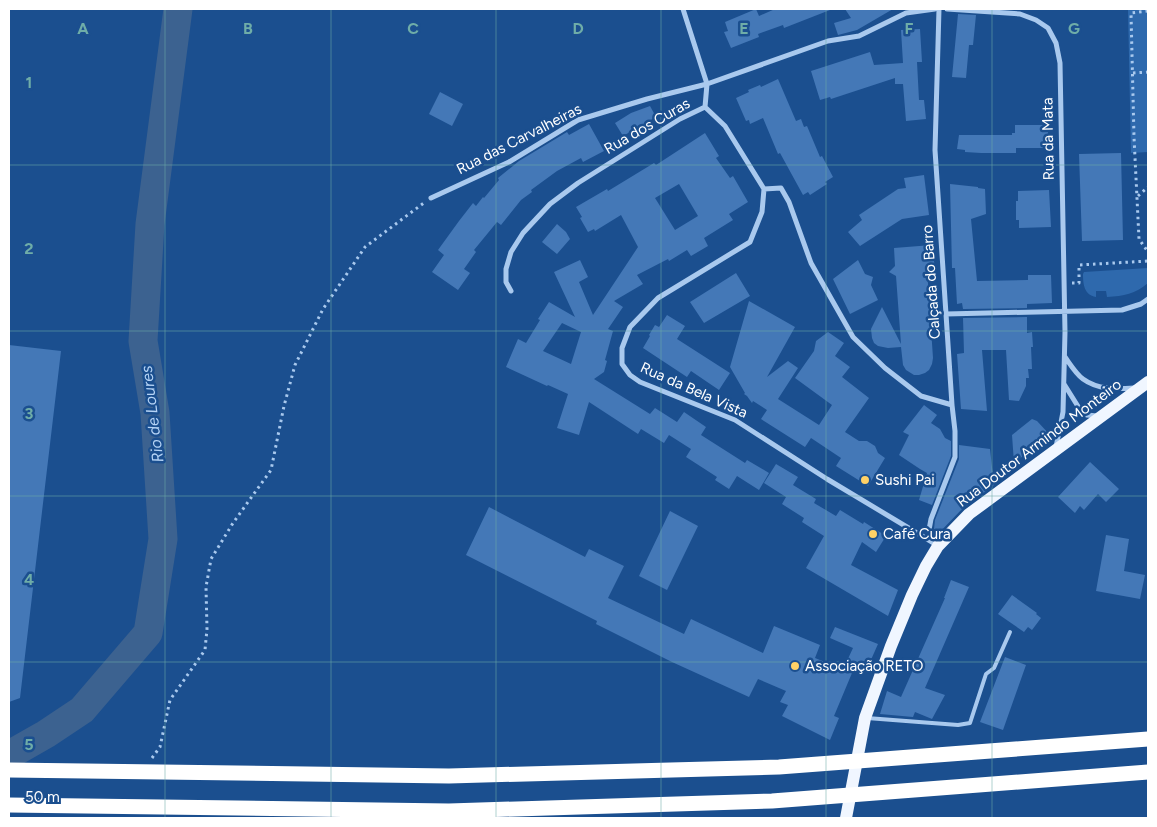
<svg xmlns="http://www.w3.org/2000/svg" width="1157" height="827" font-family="Figtree,sans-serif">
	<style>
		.green { fill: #2e69ad }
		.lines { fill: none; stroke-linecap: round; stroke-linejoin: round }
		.river { stroke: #3c6290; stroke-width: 29 }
		.building { fill: #4478b7; fill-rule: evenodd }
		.path { stroke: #a9c9ee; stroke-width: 3; stroke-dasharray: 2.5 4; stroke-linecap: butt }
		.service { stroke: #a9c9ee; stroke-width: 4 }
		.minor { stroke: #a9c9ee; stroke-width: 5 }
		.primary { stroke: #f0f6ff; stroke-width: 12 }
		.motorway-bridge { stroke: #fff; stroke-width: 15 }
		.grid { fill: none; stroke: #6fada8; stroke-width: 1; stroke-opacity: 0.55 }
		.poi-dot { fill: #ffd166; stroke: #1b4f8f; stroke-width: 2 }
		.labels { text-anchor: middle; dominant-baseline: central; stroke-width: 5; stroke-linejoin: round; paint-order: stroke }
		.street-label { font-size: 15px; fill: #fff; stroke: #1b4f8f }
		.poi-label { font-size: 15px; fill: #fff; stroke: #1b4f8f; text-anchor: start }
		.water-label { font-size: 16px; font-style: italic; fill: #b5d3f5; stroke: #1b4f8f }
		.grid-label { font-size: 16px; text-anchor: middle; font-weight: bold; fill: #6fada8; stroke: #1b4f8f; stroke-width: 5; stroke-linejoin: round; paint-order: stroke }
	</style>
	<rect width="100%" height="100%" fill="#1b4f8f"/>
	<path class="green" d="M 1128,9 L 1148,9 L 1148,152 L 1131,153 Z
		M 1148,268 L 1148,283 C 1135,294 1124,296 1107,297 L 1106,291 L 1096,291 L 1096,297 C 1084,295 1083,284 1083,274 L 1084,272 Z"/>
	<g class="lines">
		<path class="river" d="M 9,755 L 46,734 L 82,710 L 148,633 L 163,539 L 155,413 L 143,341 L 150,224 L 178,9"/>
	</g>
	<path class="building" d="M 756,9 L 759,16 L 775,9 L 830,9 L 830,10 L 784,28 L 783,25 L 758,34 L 759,37 L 731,48 L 724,32 L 728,31 L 725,22 Z
		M 845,9 L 893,9 L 857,30 L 838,35 L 834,23 L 851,18 Z
		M 958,14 L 976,15 L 973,45 L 969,45 L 966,78 L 952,77 Z
		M 920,29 L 922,62 L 917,62 L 919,100 L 924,100 L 926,119 L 906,121 L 903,84 L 895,84 L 895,78 L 831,99 L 830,97 L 820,100 L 811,71 L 870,52 L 874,65 L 903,63 L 901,30 Z
		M 778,79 L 796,121 L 801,119 L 804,127 L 807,126 L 820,157 L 822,156 L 833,177 L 825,182 L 827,184 L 810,195 L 808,192 L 803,195 L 780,153 L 778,154 L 763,118 L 750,124 L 749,120 L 746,121 L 736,98 L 749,92 L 748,90 L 760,85 L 761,87 Z
		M 440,92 L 463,104 L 452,126 L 429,114 Z
		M 650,106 L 656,117 L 623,136 L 615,123 L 631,113 Z
		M 589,124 L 604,151 L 583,162 L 581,158 L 557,171 L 531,190 L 532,192 L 521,200 L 501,225 L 497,222 L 474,250 L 476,252 L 464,269 L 470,273 L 458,290 L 432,272 L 444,255 L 438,250 L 459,221 L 473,203 L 476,206 L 483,197 L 484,198 L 499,180 L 498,178 L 519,161 L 567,132 L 569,135 Z
		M 1015,125 L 1048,125 L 1048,148 L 1016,148 L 1016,153 L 981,153 L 965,152 L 965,150 L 957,149 L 959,135 L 1012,135 L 1012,133 L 1015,133 Z
		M 705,133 L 719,156 L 716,158 L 730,178 L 733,176 L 748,202 L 729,214 L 733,220 L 704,238 L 708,246 L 691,256 L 687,250 L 669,261 L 668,259 L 637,275 L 643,284 L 614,301 L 623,307 L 608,329 L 613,331 L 605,360 L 607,361 L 604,372 L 594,379 L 650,414 L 655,408 L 677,422 L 684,412 L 706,427 L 701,435 L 745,463 L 747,460 L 769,473 L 759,490 L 737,476 L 729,489 L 715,480 L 717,477 L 686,457 L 691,449 L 669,435 L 664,443 L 641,429 L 638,434 L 589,402 L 579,435 L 557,428 L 568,394 L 548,385 L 547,386 L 506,367 L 518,339 L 526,343 L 540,320 L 538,319 L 549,302 L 575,317 L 554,272 L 580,260 L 588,277 L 579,282 L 593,315 L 638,247 L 621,215 L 595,231 L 594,229 L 588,232 L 580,218 L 582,217 L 576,207 L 607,189 L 608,191 L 654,163 L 656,165 ZM 679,184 L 698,216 L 675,230 L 655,198 ZM 562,323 L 581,332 L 571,364 L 543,351 Z
		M 1121,153 L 1123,240 L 1082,241 L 1079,154 Z
		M 924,175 L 929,215 L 902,219 L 860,246 L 848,232 L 862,220 L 859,215 L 898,189 L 906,188 L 904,178 Z
		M 950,184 L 978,187 L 978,188 L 985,189 L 986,214 L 971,219 L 977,281 L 1028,280 L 1028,275 L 1051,275 L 1052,303 L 1027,304 L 1027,308 L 963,309 L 962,303 L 957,304 L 955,268 L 952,268 Z
		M 1049,190 L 1051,227 L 1019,228 L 1019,220 L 1016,220 L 1016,201 L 1018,201 L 1018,191 Z
		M 557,224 L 566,232 L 570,239 L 557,254 L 542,242 Z
		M 932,245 L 935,269 L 927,269 L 933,358 L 932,364 L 929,370 L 925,373 L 919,375 L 914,375 L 906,370 L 903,365 L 901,347 L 888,348 L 878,346 L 874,343 L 872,338 L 871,329 L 882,307 L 901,344 L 896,276 L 889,272 L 895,266 L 894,248 Z
		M 858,260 L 865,274 L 873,277 L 871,285 L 878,300 L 850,314 L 833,279 Z
		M 736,273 L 750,296 L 704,323 L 690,302 Z
		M 749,301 L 795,327 L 767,377 L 788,361 L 798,368 L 778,399 L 819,425 L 832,405 L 795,378 L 814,351 L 816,341 L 828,332 L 844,343 L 835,356 L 850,367 L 842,377 L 869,398 L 845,432 L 859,441 L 867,441 L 875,446 L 878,453 L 885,458 L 868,486 L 836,466 L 841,458 L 811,438 L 805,447 L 761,419 L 767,410 L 753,401 L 752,403 L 747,396 L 744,394 L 745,393 L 730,367 Z
		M 667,315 L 685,326 L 677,339 L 730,373 L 719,390 L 691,371 L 687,377 L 643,348 L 650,336 L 649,335 L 655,325 L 659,327 Z
		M 1027,317 L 1027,333 L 1032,332 L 1033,347 L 1031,347 L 1032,369 L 1028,369 L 1029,378 L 1026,378 L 1026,386 L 1019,401 L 1009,400 L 1006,350 L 982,350 L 987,411 L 961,409 L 957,354 L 964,353 L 963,318 Z
		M 9,345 L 61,351 L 20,698 L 9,702 Z
		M 924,405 L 937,415 L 931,423 L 940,429 L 945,438 L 951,441 L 951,456 L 932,505 L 919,500 L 927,473 L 920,469 L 899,455 L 909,435 L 903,432 Z
		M 1032,419 L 1037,421 L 1050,435 L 1014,463 L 1012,435 Z
		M 959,445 L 990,449 L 994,485 L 963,508 L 937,535 L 934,529 L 935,520 L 959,459 Z
		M 1090,462 L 1119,489 L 1106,502 L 1098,494 L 1084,510 L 1080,506 L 1075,513 L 1058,497 Z
		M 776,464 L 798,477 L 793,485 L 816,499 L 814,503 L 836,516 L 840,510 L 863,524 L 864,522 L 886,536 L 876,552 L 862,542 L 851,565 L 898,590 L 888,616 L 806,568 L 824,536 L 802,522 L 804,518 L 782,504 L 786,497 L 764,483 Z
		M 489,507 L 585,557 L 589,549 L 624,566 L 608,598 L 684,634 L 691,619 L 763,653 L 774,626 L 820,645 L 815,658 L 852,673 L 834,716 L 839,718 L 830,740 L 782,716 L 788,705 L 780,702 L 786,691 L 758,679 L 749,697 L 672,662 L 596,624 L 597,621 L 466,555 Z
		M 670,511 L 698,526 L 667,590 L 639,576 Z
		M 1106,535 L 1129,539 L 1124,571 L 1145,575 L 1140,599 L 1096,591 Z
		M 951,580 L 969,587 L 925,688 L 945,695 L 932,719 L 915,712 L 913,717 L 880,714 L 887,691 L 901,697 L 945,598 L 944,598 Z
		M 1012,595 L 1037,613 L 1036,614 L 1041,618 L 1032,630 L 1028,627 L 1024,632 L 998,614 Z
		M 835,627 L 878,644 L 866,671 L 846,663 L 853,648 L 830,638 Z
		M 1005,657 L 1026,665 L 1003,730 L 980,722 Z"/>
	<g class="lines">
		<path class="path" d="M 1148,11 L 1131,13 L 1134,137 L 1139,239 L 1148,252
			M 1133,73 L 1148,72
			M 1138,196 L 1148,187
			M 1072,283 L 1079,283 L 1079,265 L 1148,261
			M 152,758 L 160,747 L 170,700 L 205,650 L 207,629 L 206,587 L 211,559 L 233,523 L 271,470 L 284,406 L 295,365 L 323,309 L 365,247 L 425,202"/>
		<path class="service" d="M 867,718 L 958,725 L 970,723 L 986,674 L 994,668 L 1010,632"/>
		<path class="minor" d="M 947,9 L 1020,14 L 1036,20 L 1048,28 L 1056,43 L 1060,63 L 1065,332 L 1063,412 L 1056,447
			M 705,107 L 707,84 L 828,41 L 859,36 L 906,13 L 935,9
			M 764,189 L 762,212 L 750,242 L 658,298 L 630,327 L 622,348 L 622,364 L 630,375 L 640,382 L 735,420 L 827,479 L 937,545
			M 431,198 L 509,162 L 578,120 L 647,99 L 707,84 L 683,9
			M 511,291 L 506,282 L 506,269 L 511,252 L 523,233 L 550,204 L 578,183 L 680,119 L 705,107 L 725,126 L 764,189 L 781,188 L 789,202 L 811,263 L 853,337 L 885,368 L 921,396 L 952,405
			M 946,314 L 1122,310 L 1141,304 L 1148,299
			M 1065,357 C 1070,364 1076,374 1083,379 C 1098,390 1116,389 1134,388
			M 1064,384 L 1079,408 L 1087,415 L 1097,416
			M 938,546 L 929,530 L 931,519 L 955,457 L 955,431 L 952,405 L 946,314 L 935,150 L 939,9"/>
		<path class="primary" d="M 846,818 L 865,718 L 891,646 L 912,595 L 926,566 L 938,546 L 969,514 L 1148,382"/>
		<path class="motorway-bridge" d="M 9,770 L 449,776 L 779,767 L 1148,739
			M 9,805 L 449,811 L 772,801 L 1148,772"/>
	</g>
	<path class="grid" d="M 165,9 L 165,818M 331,9 L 331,818M 496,9 L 496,818M 661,9 L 661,818M 826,9 L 826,818M 992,9 L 992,818M 9,165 L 1148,165M 9,331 L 1148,331M 9,496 L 1148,496M 9,662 L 1148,662"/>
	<g class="poi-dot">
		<circle cx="865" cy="480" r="5"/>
		<circle cx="873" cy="534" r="5"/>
		<circle cx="795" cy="666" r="5"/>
	</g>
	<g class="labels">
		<g class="street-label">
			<text transform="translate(647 126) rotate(-30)">Rua dos Curas</text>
			<text transform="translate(519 139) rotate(-27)">Rua das Carvalheiras</text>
			<text transform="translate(1048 139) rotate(-91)">Rua da Mata</text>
			<text transform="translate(931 282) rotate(-94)">Calçada do Barro</text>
			<text transform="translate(694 390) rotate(24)">Rua da Bela Vista</text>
			<text transform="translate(1039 443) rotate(-37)">Rua Doutor Armindo Monteiro</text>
		</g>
		<g class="poi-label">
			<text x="875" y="480">Sushi Pai</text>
			<text x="883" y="534">Café Cura</text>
			<text x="805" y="666">Associação RETO</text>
		</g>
		<g class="water-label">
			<text transform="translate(152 414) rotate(-97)">Rio de Loures</text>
		</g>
	</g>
	<g class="grid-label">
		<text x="83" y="34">A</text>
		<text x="248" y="34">B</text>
		<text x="413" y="34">C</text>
		<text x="578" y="34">D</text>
		<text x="744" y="34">E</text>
		<text x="909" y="34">F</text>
		<text x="1074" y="34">G</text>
		<text x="29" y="88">1</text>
		<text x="29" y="254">2</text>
		<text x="29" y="419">3</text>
		<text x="29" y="585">4</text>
		<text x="29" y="750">5</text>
	</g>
	<rect width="1157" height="827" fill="none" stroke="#ffffff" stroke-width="20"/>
	<path d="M18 802v8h118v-8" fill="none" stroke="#ffffff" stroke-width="2.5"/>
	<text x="25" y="802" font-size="15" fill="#ffffff" stroke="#1b4f8f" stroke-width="4" paint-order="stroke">50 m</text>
</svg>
